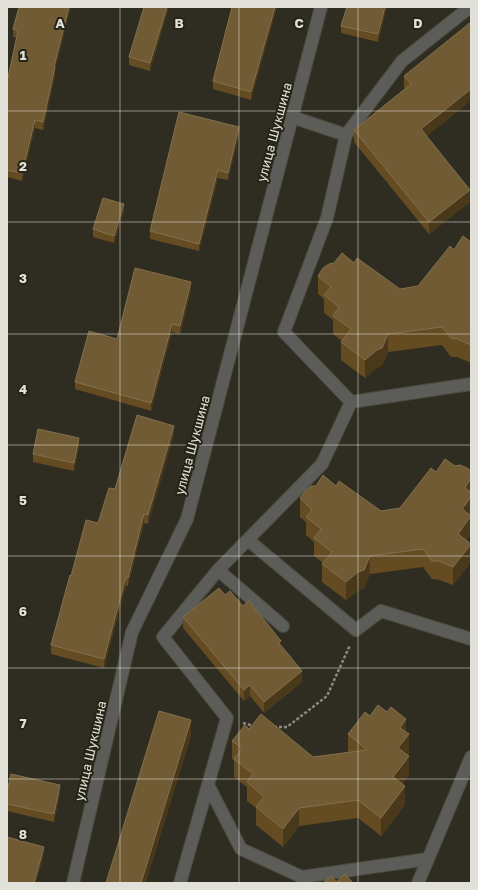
<svg xmlns="http://www.w3.org/2000/svg" width="478" height="890" font-family="'Golos Text',sans-serif">
	<style>
		.lines { fill: none; stroke-linecap: round; stroke-linejoin: round }
		.minor-casing { stroke: #4c4a3e; stroke-width: 14 }
		.path { stroke: #8c8a80; stroke-width: 2.5; stroke-dasharray: 3 2; stroke-linecap: butt }
		.minor { stroke: #5c5d58; stroke-width: 12 }
		.wall { fill: #644b21 }
		.shaded-wall { fill: #493819 }
		.building { fill: #715b35; stroke: #83704e }
		.grid { fill: none; stroke: #e2e1d9; stroke-width: 1; stroke-opacity: 0.55 }
		.labels { text-anchor: middle; dominant-baseline: central; stroke-width: 4; stroke-linejoin: round; paint-order: stroke }
		.street-label { font-size: 13px; fill: #e2e1d9; stroke: #262317 }
		.grid-label { font-size: 13px; text-anchor: middle; font-weight: bold; fill: #e2e1d9; stroke: #262317; stroke-width: 4; stroke-linejoin: round; paint-order: stroke }
	</style>
	<rect width="100%" height="100%" fill="#2f2d21"/>
	<g class="lines">
		<g class="minor-casing">
			<path id="minor" d="M 470,7 L 402,61 L 346,135 L 327,218 L 284,332 L 351,402 L 471,384
				M 292,117 L 346,135
				M 248,540 L 356,630 L 381,611 L 471,639
				M 218,570 L 322,464 L 351,402
				M 208,785 L 241,849 L 302,877 L 428,859
				M 73,883 L 132,632 L 187,519 L 321,7
				M 180,883 L 227,718 L 163,637 L 218,570 L 283,626
				M 418,883 L 471,757"/>
		</g>
		<path class="path" d="M 243,723 L 254,726
			M 274,727 L 287,727 L 327,696 L 350,645"/>
		<use href="#minor" class="minor"/>
	</g>
	<path class="wall" d="M 19,7 L 55,70 L 55,75 L 43,130 L 35,128 L 22,181 L 7,177 L 7,82 L 17,38 L 13,37 L 13,29 Z
		M 169,7 L 150,71 L 129,65 L 129,57 Z
		M 232,7 L 277,7 L 251,100 L 213,89 L 213,81 Z
		M 387,7 L 378,42 L 341,33 L 341,26 Z
		M 471,22 L 427,136 L 470,202 L 429,234 L 354,142 L 354,130 L 405,89 L 404,88 L 404,76 Z
		M 239,135 L 228,180 L 218,178 L 199,251 L 150,239 L 150,231 Z
		M 124,211 L 114,243 L 93,237 L 93,229 Z
		M 471,242 L 471,363 L 457,357 L 451,357 L 442,345 L 388,352 L 382,366 L 377,368 L 365,378 L 341,360 L 341,342 L 342,341 L 333,334 L 333,320 L 324,313 L 324,299 L 318,294 L 318,276 L 354,263 L 400,289 L 418,286 L 454,250 Z
		M 191,290 L 180,334 L 172,332 L 151,411 L 75,389 L 75,382 L 117,339 Z
		M 174,435 L 148,524 L 144,523 L 128,586 L 126,586 L 104,668 L 51,654 L 51,645 L 71,576 L 115,489 Z
		M 79,446 L 74,471 L 33,462 L 33,454 Z
		M 455,466 L 471,471 L 471,534 L 467,540 L 471,562 L 453,585 L 439,580 L 432,579 L 423,567 L 370,574 L 364,588 L 358,591 L 346,600 L 322,582 L 322,564 L 323,563 L 314,556 L 314,542 L 306,535 L 306,522 L 300,517 L 300,498 L 336,486 L 381,511 L 400,508 L 436,472 Z
		M 225,595 L 243,606 L 281,646 L 302,682 L 264,713 L 250,696 L 244,701 L 183,628 L 183,617 Z
		M 370,716 L 406,732 L 409,753 L 407,755 L 409,775 L 402,784 L 405,805 L 381,836 L 358,818 L 299,826 L 283,847 L 256,825 L 256,808 L 247,801 L 247,787 L 234,777 L 234,760 L 232,759 L 232,741 L 249,729 L 313,757 L 348,752 L 348,734 Z
		M 7,792 L 60,793 L 54,822 L 7,811 Z"/>
	<path class="shaded-wall" d="M 69,7 L 71,7 L 55,70 L 55,75 L 43,130 L 43,122 L 54,67 Z
		M 167,7 L 169,7 L 150,71 L 150,63 Z
		M 275,7 L 277,7 L 251,100 L 251,92 Z
		M 385,7 L 387,7 L 378,42 L 378,34 Z
		M 471,89 L 471,101 L 421,141 L 421,129 Z
		M 35,120 L 35,128 L 22,181 L 22,173 Z
		M 239,127 L 239,135 L 228,180 L 228,173 Z
		M 218,170 L 218,178 L 199,251 L 199,244 Z
		M 470,190 L 470,202 L 429,234 L 429,222 Z
		M 124,204 L 124,211 L 114,243 L 114,236 Z
		M 191,282 L 191,290 L 180,334 L 180,326 Z
		M 172,324 L 172,332 L 151,411 L 151,403 Z
		M 388,334 L 388,352 L 382,366 L 377,368 L 365,378 L 365,360 L 377,350 Z
		M 174,426 L 174,435 L 148,524 L 148,515 Z
		M 79,438 L 79,446 L 74,471 L 74,463 Z
		M 471,478 L 471,515 L 462,528 L 462,509 L 465,488 Z
		M 144,514 L 144,523 L 128,586 L 128,578 Z
		M 471,516 L 471,534 L 458,553 L 458,534 Z
		M 471,544 L 471,562 L 453,585 L 453,567 Z
		M 370,556 L 370,574 L 364,588 L 358,591 L 346,600 L 346,582 Z
		M 126,577 L 126,586 L 104,668 L 104,659 Z
		M 302,671 L 302,682 L 264,713 L 264,702 Z
		M 250,685 L 250,696 L 244,701 L 244,690 Z
		M 406,719 L 406,737 L 409,734 L 409,753 L 398,766 L 398,748 L 400,728 Z
		M 191,720 L 191,737 L 146,883 L 141,883 Z
		M 409,756 L 409,775 L 393,795 L 393,777 Z
		M 60,785 L 60,793 L 54,822 L 54,814 Z
		M 405,786 L 405,805 L 381,836 L 381,818 Z
		M 299,808 L 299,826 L 283,847 L 283,829 Z
		M 44,847 L 44,855 L 36,883 L 34,883 Z"/>
	<path class="building" d="M 19,7 L 69,7 L 54,67 L 55,67 L 43,122 L 35,120 L 22,173 L 7,170 L 7,82 L 18,31 L 13,29 Z
		M 144,7 L 167,7 L 150,63 L 129,57 Z
		M 232,7 L 275,7 L 251,92 L 213,81 Z
		M 347,7 L 385,7 L 378,34 L 341,26 Z
		M 471,22 L 471,89 L 421,129 L 470,190 L 429,222 L 354,130 L 411,84 L 404,76 Z
		M 179,112 L 239,127 L 228,173 L 218,170 L 199,244 L 150,231 Z
		M 103,198 L 124,204 L 114,236 L 93,229 Z
		M 463,236 L 471,242 L 471,345 L 457,339 L 451,338 L 442,327 L 388,334 L 382,348 L 377,350 L 365,360 L 341,342 L 351,329 L 333,316 L 339,307 L 324,295 L 331,287 L 318,276 L 323,268 L 329,264 L 334,263 L 342,253 L 354,263 L 357,258 L 400,289 L 418,286 L 450,246 L 454,250 Z
		M 135,268 L 191,282 L 180,326 L 172,324 L 151,403 L 75,382 L 89,331 L 117,339 Z
		M 137,415 L 174,426 L 148,515 L 144,514 L 128,578 L 126,577 L 104,659 L 51,645 L 70,575 L 71,576 L 86,520 L 98,523 L 109,488 L 115,489 Z
		M 38,429 L 79,438 L 74,463 L 33,454 Z
		M 445,459 L 455,466 L 460,465 L 467,468 L 471,471 L 471,478 L 465,488 L 471,492 L 471,497 L 462,509 L 471,516 L 458,534 L 471,544 L 453,567 L 439,561 L 432,561 L 423,549 L 370,556 L 364,570 L 358,572 L 346,582 L 322,564 L 332,552 L 314,538 L 321,529 L 306,517 L 312,510 L 300,498 L 305,491 L 311,486 L 316,486 L 323,475 L 336,486 L 339,481 L 381,511 L 400,508 L 431,468 L 436,472 Z
		M 219,588 L 225,595 L 230,591 L 243,606 L 249,601 L 281,641 L 279,643 L 302,671 L 264,702 L 250,685 L 244,690 L 183,617 Z
		M 378,705 L 387,712 L 391,707 L 406,719 L 400,728 L 409,734 L 398,748 L 409,756 L 393,777 L 405,786 L 381,818 L 358,800 L 299,808 L 283,829 L 256,807 L 264,797 L 247,782 L 253,774 L 234,759 L 242,748 L 232,741 L 245,725 L 249,729 L 261,714 L 313,757 L 367,750 L 348,734 L 365,712 L 370,716 Z
		M 159,711 L 191,720 L 141,883 L 106,883 Z
		M 11,774 L 60,785 L 54,814 L 7,804 L 7,792 Z
		M 7,837 L 44,847 L 34,883 L 7,883 Z
		M 345,874 L 353,883 L 323,883 L 331,876 L 336,882 Z"/>
	<path class="grid" d="M 120,7 L 120,883M 239,7 L 239,883M 358,7 L 358,883M 7,111 L 471,111M 7,222 L 471,222M 7,334 L 471,334M 7,445 L 471,445M 7,556 L 471,556M 7,668 L 471,668M 7,779 L 471,779"/>
	<g class="labels">
		<g class="street-label">
			<text transform="translate(274 132) rotate(-75)">улица Шукшина</text>
			<text transform="translate(192 445) rotate(-75)">улица Шукшина</text>
			<text transform="translate(90 751) rotate(-77)">улица Шукшина</text>
		</g>
	</g>
	<g class="grid-label">
		<text x="60" y="28">A</text>
		<text x="179" y="28">B</text>
		<text x="299" y="28">C</text>
		<text x="418" y="28">D</text>
		<text x="23" y="60">1</text>
		<text x="23" y="171">2</text>
		<text x="23" y="283">3</text>
		<text x="23" y="394">4</text>
		<text x="23" y="505">5</text>
		<text x="23" y="616">6</text>
		<text x="23" y="728">7</text>
		<text x="23" y="839">8</text>
	</g>
	<rect width="478" height="890" fill="none" stroke="#e2e1d9" stroke-width="16"/>
</svg>
